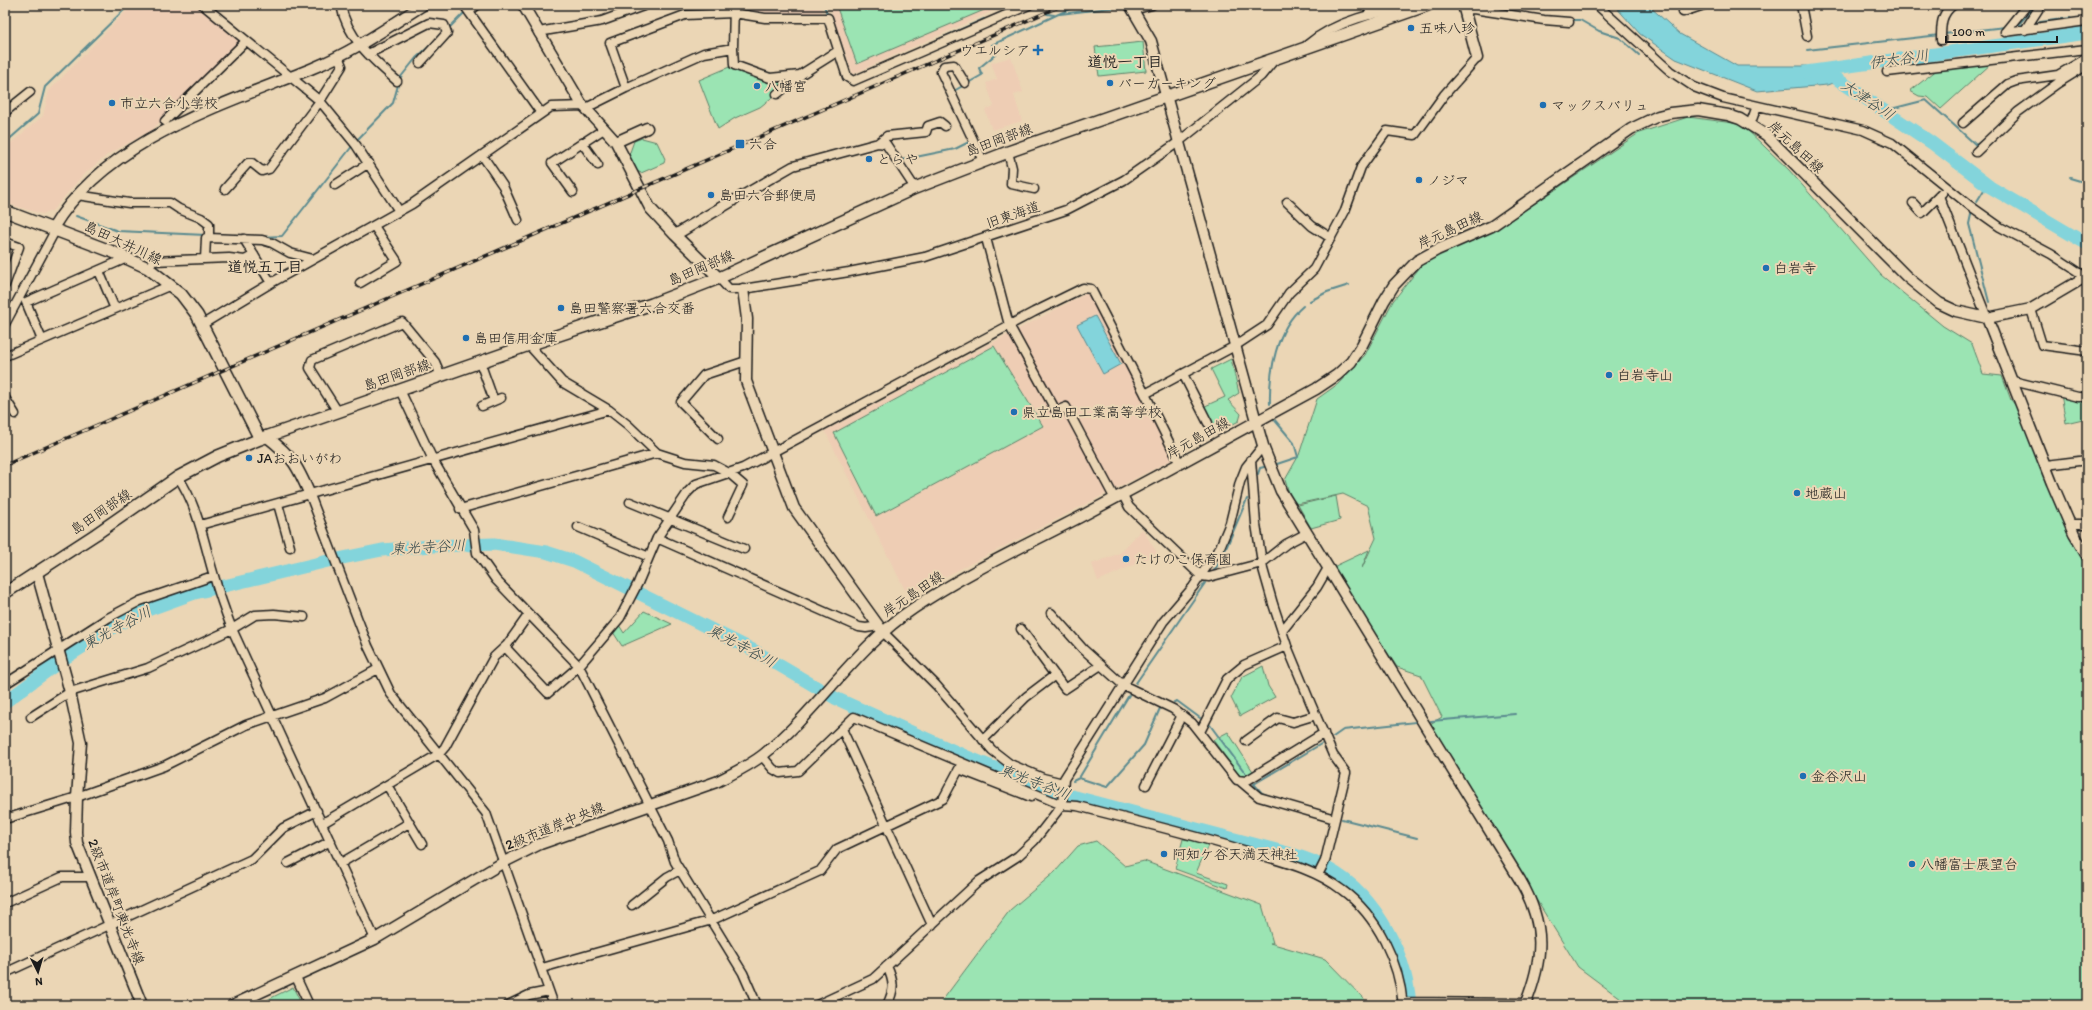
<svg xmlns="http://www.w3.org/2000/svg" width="2092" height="1010" font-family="Itim,'Klee One',sans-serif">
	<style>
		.built { fill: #eecdb4 }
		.green { fill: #9be4b3; stroke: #5c8068 }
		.water { fill: #83d4db; stroke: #5a8a8f }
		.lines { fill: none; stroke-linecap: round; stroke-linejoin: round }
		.stream { stroke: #5a8a8f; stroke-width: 2 }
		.river { stroke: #83d4db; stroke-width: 13 }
		.minor-casing { stroke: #1c1c1c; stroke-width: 11 }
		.tertiary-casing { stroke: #1c1c1c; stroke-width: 13 }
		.secondary-casing { stroke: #1c1c1c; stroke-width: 14 }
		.minor { stroke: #ebd6b5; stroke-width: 8 }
		.tertiary { stroke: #ebd6b5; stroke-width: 10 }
		.secondary { stroke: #ebd6b5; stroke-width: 11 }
		.rail-casing { stroke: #1c1c1c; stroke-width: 3.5 }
		.rail { stroke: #ebd6b5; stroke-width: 2; stroke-dasharray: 6; stroke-linecap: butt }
		.poi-dot { fill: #1f6fb2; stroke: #ebd6b5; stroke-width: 1.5 }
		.labels { text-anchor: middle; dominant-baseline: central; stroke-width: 4; stroke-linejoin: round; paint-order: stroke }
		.poi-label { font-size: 14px; fill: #1c1c1c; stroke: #ebd6b5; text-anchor: start }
		.street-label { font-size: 14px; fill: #1c1c1c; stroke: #ebd6b5 }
		.water-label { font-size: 15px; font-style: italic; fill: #364a4c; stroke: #ebd6b5 }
		.neighbourhood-label { font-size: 15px; font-weight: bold; fill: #1c1c1c; stroke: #ebd6b5 }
	</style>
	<rect width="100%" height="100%" fill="#ebd6b5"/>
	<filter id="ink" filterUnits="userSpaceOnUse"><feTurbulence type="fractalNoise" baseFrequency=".025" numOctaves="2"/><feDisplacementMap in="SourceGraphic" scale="8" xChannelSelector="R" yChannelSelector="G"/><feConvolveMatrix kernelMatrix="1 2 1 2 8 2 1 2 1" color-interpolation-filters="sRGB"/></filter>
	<g filter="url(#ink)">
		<path class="built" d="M 132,5 L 196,5 L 239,41 L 152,130 L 107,155 L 82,176 L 52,211 L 42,214 L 5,203 L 5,148 L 43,116 L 49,91 Z
			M 737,5 L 820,5 L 823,14 L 762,15 L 738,10 Z
			M 829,5 L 1006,5 L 853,74 Z
			M 1011,57 L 1023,92 L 1014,95 L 1022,121 L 992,130 L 985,110 L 994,106 L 986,83 L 997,79 L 991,63 Z
			M 1089,292 L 1173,459 L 908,596 L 825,431 Z
			M 1142,529 L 1158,554 L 1098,581 L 1092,564 L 1120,553 Z"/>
		<path class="green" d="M 836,5 L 996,5 L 857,64 Z
			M 1143,42 L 1146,71 L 1099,76 L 1095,47 Z
			M 1992,63 L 1941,109 L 1928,97 L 1919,96 L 1910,91 L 1938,69 Z
			M 734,65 L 770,78 L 800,75 L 760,107 L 735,118 L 718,129 L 699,80 Z
			M 1688,117 L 1741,124 L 1789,170 L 1881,275 L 1943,326 L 1972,344 L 1983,374 L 2002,376 L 2011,400 L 2017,407 L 2057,509 L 2087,560 L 2087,1005 L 1629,1005 L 1578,967 L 1428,725 L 1442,717 L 1421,675 L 1397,667 L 1331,568 L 1369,550 L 1362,568 L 1376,538 L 1368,506 L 1343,494 L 1297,504 L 1290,496 L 1285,480 L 1299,455 L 1317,399 L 1338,384 L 1365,355 L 1393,301 L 1425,261 L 1475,239 L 1521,213 L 1639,133 Z
			M 642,138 L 657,142 L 665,159 L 664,163 L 641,173 L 637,171 L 629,155 L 634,141 Z
			M 994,346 L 1043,426 L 876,516 L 834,433 Z
			M 1231,359 L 1239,393 L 1228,400 L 1241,414 L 1239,421 L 1215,433 L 1207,425 L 1203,407 L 1225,397 L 1211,369 Z
			M 2061,394 L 2087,399 L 2087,418 L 2066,423 Z
			M 1336,496 L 1340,520 L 1311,528 L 1298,505 Z
			M 644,611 L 672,624 L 622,646 L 613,632 L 619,625 L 624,633 Z
			M 1263,666 L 1268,686 L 1275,697 L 1240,716 L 1231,698 L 1242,677 Z
			M 1228,732 L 1254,773 L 1246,777 L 1239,775 L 1213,740 Z
			M 1183,839 L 1209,843 L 1196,873 L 1228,884 L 1227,888 L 1175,869 Z
			M 1096,841 L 1125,866 L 1144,861 L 1262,905 L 1273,943 L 1270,943 L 1325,959 L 1368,1003 L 1366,1005 L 939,1005 L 1010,910 L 1055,872 L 1078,846 Z
			M 293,987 L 302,1005 L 257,1005 Z"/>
		<path class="water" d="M 1614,5 L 1648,5 L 1680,34 L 1737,66 L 1806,66 L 1823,70 L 1838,81 L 1827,85 L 1757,91 L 1676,59 L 1640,34 Z
			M 1095,316 L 1121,364 L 1103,374 L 1077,325 Z"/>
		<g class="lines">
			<path class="stream" d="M 824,5 L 827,14 L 829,15
				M 1043,5 L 1044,8
				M 1047,14 L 1054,15
				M 1060,14 L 1127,6
				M 1002,20 L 1040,5
				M 1571,20 L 1580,20 L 1599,31 L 1620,38 L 1639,55
				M 2033,23 L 2070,18
				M 2018,25 L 2036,5
				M 2014,26 L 2025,24
				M 448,29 L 466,11
				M 1944,34 L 2005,27
				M 935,41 L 984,19 L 988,19
				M 2000,45 L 2010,34
				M 1807,50 L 1940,35
				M 952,92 L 982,75 L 979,68 L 996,54 L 992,45 L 1078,5
				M 1883,111 L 1926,100 L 1976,145 L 1985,138
				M 356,141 L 393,103 L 400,78 L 416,58 L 433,43
				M 5,143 L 38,114 L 45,87 L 129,5
				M 901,160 L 955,149 L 971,141
				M 2070,178 L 2087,183
				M 1974,206 L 1987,185
				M 1972,210 L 1969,224 L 1989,302
				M 76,216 L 118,231 L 206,235
				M 262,237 L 282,236 L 353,145
				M 1310,301 L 1327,292 L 1349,285
				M 1270,404 C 1269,371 1276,329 1303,306
				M 1273,418 L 1294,443 L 1298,457 L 1277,464
				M 1258,474 L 1260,468 L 1264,467
				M 1213,572 L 1221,560 L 1247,499
				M 1136,683 L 1205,583
				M 1174,702 L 1177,701 L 1200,718
				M 1431,721 L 1515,714
				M 1210,725 L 1246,774
				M 1333,737 L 1343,730 L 1416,722
				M 1079,778 L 1107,787 L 1144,745 L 1161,706
				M 1073,781 L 1079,778 L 1129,695
				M 1054,792 L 1060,789
				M 1272,797 L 1262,793 L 1254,784 L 1321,744
				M 1342,819 L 1417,838"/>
			<path class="river" d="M 1825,71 L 1932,143 L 1990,187 L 2087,244
				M 1806,72 L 2087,33
				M 5,702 L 62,660 L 117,625 L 145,611 L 195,593 L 328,561 L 382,550 L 432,546 L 494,544 L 546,552 L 574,561 L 755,651 L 835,698 L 965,756 L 1049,790 L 1295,855 C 1303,858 1311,860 1318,864 C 1371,886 1406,950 1410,1005"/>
			<g class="minor-casing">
				<path id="minor" d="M 203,5 L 320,101 L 356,145 L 399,211
					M 341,5 C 346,37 374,61 397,81
					M 464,5 L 541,113
					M 1368,5 L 1371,15
					M 1597,5 L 1670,71 L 1694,87 L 1723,98 L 1863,130 L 1892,143 L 1969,205 L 2000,227 L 2051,254 L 2080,273
					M 1801,5 L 1807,36
					M 1133,10 L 1152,5
					M 1464,10 L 1473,9 L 1544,20 L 1569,22
					M 469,12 L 477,5
					M 1683,12 L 1704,5
					M 2025,30 L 2041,5
					M 2005,32 L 2087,21
					M 2005,32 L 2027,5
					M 539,34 L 544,31 L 602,21 L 646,5
					M 1941,40 C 1941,25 1941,14 1953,5
					M 1307,45 C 1336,20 1377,12 1414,6
					M 733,48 L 734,65 L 770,78 L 800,75 L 838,51
					M 368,54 L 429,23 L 444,25 L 447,33 L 420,63
					M 1887,72 L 2087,49
					M 965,83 L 954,65 L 944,66 L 941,72 L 983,161
					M 626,88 L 610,43 L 685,15 L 734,13 L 765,18 L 828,18 L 847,77 L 853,81 L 1029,5
					M 777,94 L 800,76
					M 586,108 L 626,88 L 704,53 L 733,48 L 734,5
					M 5,112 L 30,92
					M 165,121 L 246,41
					M 1963,123 L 2008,84 L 2016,81 L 2058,75 L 2087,58
					M 1750,125 L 1757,106
					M 582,143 L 598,165
					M 878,143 L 887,136 L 926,132 L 928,126 L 940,122 L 945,126
					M 1008,152 L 1012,168 L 1011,184 L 1034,189
					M 1976,152 L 2018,112 L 2058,83 L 2087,65
					M 482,155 L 503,186 L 518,220
					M 335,185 L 369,163
					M 225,189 L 248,163 L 252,163 L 262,171 L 269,169 L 320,101 L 342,66 L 338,56
					M 573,192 L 552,163 L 604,129
					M 77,195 L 129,203 L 170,203 L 179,209 L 201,218 L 209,224 L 209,238 L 262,240 L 272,243 L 290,253 L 313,259
					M 1939,196 L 1987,318
					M 732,201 L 793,166 L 878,143 L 886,144 L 915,188
					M 1287,202 L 1312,226 L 1331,238
					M 1913,203 L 1922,213 L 1942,193
					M 986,238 L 1009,325 L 1056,411 L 1066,407 L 1115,499
					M 244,239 L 271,283
					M 5,242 L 19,247 L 5,285
					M 205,259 L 206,238 L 209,238
					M 148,268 L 153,261 L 229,258 L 245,260 L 254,255
					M 99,271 L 115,309
					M 719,278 L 729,289 L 743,289 L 849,272 L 925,257 L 1066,210 L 1124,180 L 1177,143 L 1261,76 L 1275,59
					M 360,283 L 397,261 L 374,226
					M 2031,309 L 2042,345 L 2087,351
					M 5,324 L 56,229
					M 203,324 L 271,283 L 412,204 L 551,107 L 584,106
					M 42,340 L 26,302 L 127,258
					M 529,345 L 562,382 L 609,410 L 628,425 L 657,453 L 685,462 L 714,465 L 729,473 L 743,485 L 728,517
					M 5,356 L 171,285
					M 480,362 L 494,401
					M 1183,374 L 1208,423
					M 2013,381 L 2078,397 L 2087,397
					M 400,390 L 433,460 L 474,530 L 477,553 L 496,580 L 579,666 L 668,841 L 675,862 L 743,973 L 757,1005
					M 5,398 L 15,414
					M 482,406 L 501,398
					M 338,412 L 310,368 L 312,360 L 402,322 L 435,362 L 441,376
					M 718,439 L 681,402 L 704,375 L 746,361
					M 1251,460 L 1256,524 L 1263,569 L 1273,604 L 1287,646 L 1311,704 L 1333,755 L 1346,773 L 1325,861 L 1318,875
					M 1180,464 L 1145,394 L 1235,346 L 1267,325 L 1289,293 L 1314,269 L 1345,211 L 1361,167 L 1387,131 L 1415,135 L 1444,95 L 1477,58
					M 2046,465 L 2087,460
					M 178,477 C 198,506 204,543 214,576 C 219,594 225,611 232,629 L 375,939
					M 310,495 L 368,646 L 391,694 L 486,813 L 554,1005
					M 1123,495 L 1129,507 L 1201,576 L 1209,577 L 1262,563 L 1286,544 L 1307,533
					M 630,502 L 744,549
					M 278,504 L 290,547
					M 460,509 L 657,453
					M 2070,524 L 2087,524
					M 200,525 L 609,410
					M 578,527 L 649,557
					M 657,538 L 859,627 L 866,628 L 879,626
					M 1051,613 L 1083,649 L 1123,685 L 1173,709 L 1192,723 L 1237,780 L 1246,781 L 1324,733
					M 1021,629 L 1065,689 L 1101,665
					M 1282,631 L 1317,587 L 1328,568
					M 883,632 L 936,685 L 992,750 L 1010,764 L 1043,778 L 1063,783
					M 505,647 L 548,693 L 579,666 L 620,618 L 638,583 L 657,538 L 688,492 L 696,484 L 743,468 L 1034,312 L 1083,288 L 1091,289 L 1145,394
					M 5,684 L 108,618 L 140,601 L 213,576
					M 31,717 L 70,692 L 148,668 L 232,629 L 255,615 L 274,614 L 304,617
					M 842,729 L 932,925
					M 1200,732 L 1227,679 L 1244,665 L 1287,646
					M 983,740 L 1026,697 L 1055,675
					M 1246,741 L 1278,718 L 1293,722 L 1316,715
					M 762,756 L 773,769 L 780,773 L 798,771 L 854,717 L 1062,805 L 1077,806 C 1136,821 1195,835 1253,853 C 1284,862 1316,870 1342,890 C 1378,916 1399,962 1403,1005
					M 1240,781 L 1259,797 L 1335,819
					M 387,785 L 422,844
					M 1146,785 L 1182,715
					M 5,819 L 77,797 L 164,766 L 246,725 L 325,698 L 378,669
					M 323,823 L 439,754 L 445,747 L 494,657 L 507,645 L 529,614
					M 288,863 L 331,841
					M 341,863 L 409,823
					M 5,903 L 62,877 L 90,877
					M 632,905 L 667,877 L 680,870
					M 887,966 C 894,982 895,989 887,1005
					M 542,968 L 712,920 L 820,871 L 837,849 L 943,799 L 959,769 L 1031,797
					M 5,973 L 252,859 L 283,828 L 317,811
					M 296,977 L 309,1005
					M 1402,1002 L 1525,1003
					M 508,1005 L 529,995 L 549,991
					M 817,1005 L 873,979 L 979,881 L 1018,856 L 1034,841 L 1062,805 L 1064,779 L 1163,622 L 1193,587 L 1220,547 L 1230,523 L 1240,482 L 1246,467 L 1263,446"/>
			</g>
			<g class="tertiary-casing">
				<path id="tertiary" d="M 523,5 L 581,103 L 616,142 L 650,208 L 675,235 L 719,278
					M 1130,5 L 1151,41 L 1256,421 L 1264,449 L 1281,491 L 1520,880 C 1546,925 1544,958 1525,1005
					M 1463,5 L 1477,58
					M 616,142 L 647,128
					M 53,228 C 106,139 223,105 313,68 C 353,52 388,27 423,5
					M 675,235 L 732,201
					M 743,289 L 747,319 L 746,381 L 794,508 L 883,632
					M 1987,318 L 2052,483 L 2074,534 L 2087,556
					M 266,436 C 293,457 297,465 310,495
					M 37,573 L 70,692 L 81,743 L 77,797 L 76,832 L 77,843 L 142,1005
					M 233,1005 L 375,939 L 504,862 L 540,844 L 716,782 C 732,774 749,766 763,755 C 818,711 855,647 914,608 C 966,573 1024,546 1080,517 C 1159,475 1238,432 1316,389 L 1337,375 L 1351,362 L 1362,345 L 1384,301 L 1394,285 L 1417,261 L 1437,250 L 1492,226 L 1631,129 L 1658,116 L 1670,113 L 1698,110 L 1728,115 L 1740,119 L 1766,135 L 1907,277 L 1939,303 L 1956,311 L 1987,318 L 2031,309 L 2087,276"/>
			</g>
			<g class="secondary-casing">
				<path id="secondary" d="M 5,211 L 113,252 L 148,268 L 181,294 L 197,315 L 260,439
					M 5,593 L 96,534 L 178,477 L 218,456 L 260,439 L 529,345 L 652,304 L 719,278 L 915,188 L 1008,152 L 1428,5"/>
			</g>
			<use href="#minor" class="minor"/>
			<use href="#tertiary" class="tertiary"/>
			<use href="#secondary" class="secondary"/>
			<g class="rail-casing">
				<path id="rail" d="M 5,465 L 1063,5"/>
			</g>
			<use href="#rail" class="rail"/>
		</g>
	</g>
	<g class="poi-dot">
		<circle cx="1411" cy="28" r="4"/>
		<path d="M1036 44h4v4h4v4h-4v4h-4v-4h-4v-4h4z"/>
		<circle cx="1110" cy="83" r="4"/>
		<circle cx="757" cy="86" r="4"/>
		<circle cx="112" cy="103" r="4"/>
		<circle cx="1543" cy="105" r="4"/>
		<rect x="735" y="139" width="10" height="10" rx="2"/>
		<circle cx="869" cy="159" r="4"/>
		<circle cx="1419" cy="180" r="4"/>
		<circle cx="711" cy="195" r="4"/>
		<circle cx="1766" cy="268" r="4"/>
		<circle cx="561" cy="308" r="4"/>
		<circle cx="466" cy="338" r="4"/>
		<circle cx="1609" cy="375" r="4"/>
		<circle cx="1014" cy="412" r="4"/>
		<circle cx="249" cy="458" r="4"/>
		<circle cx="1797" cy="493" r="4"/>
		<circle cx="1126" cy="559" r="4"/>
		<circle cx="1803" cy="776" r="4"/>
		<circle cx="1164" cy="854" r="4"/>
		<circle cx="1912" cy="864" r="4"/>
	</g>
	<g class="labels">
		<g class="poi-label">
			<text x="1419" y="28">五味八珍</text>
			<text x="1030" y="50" text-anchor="end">ウエルシア</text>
			<text x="1118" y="83">バーガーキング</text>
			<text x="765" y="86">八幡宮</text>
			<text x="120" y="103">市立六合小学校</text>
			<text x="1551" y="105">マックスバリュ</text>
			<text x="749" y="144">六合</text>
			<text x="877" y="159">とらや</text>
			<text x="1427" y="180">ノジマ</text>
			<text x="719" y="195">島田六合郵便局</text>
			<text x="1774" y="268">白岩寺</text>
			<text x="569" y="308">島田警察署六合交番</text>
			<text x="474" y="338">島田信用金庫</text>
			<text x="1617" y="375">白岩寺山</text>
			<text x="1022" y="412">県立島田工業高等学校</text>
			<text x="257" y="458">JAおおいがわ</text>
			<text x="1805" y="493">地蔵山</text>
			<text x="1134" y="559">たけのこ保育園</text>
			<text x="1811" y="776">金谷沢山</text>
			<text x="1172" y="854">阿知ケ谷天満天神社</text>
			<text x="1920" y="864">八幡富士展望台</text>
		</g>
		<g class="street-label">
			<text transform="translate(999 140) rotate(-20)">島田岡部線</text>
			<text transform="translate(1796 147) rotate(43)">岸元島田線</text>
			<text transform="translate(1013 215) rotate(-19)">旧東海道</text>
			<text transform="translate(1450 230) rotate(-25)">岸元島田線</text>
			<text transform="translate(123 243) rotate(25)">島田大井川線</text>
			<text transform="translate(701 268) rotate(-23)">島田岡部線</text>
			<text transform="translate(397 375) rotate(-19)">島田岡部線</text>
			<text transform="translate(1198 438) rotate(-29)">岸元島田線</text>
			<text transform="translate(101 512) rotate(-34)">島田岡部線</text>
			<text transform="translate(913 594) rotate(-34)">岸元島田線</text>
			<text transform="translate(555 826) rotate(-22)">2級市道岸中央線</text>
			<text transform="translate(116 902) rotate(69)">2級市道岸町東光寺線</text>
		</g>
		<g class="water-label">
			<text transform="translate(1899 59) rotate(-8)">伊太谷川</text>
			<text transform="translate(1868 100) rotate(34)">大津谷川</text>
			<text transform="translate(428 547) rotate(-3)">東光寺谷川</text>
			<text transform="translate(117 628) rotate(-28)">東光寺谷川</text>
			<text transform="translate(742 646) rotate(28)">東光寺谷川</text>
			<text transform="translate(1035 782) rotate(21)">東光寺谷川</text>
		</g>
		<g class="neighbourhood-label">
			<text x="1125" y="62">道悦一丁目</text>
			<text x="265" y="267">道悦五丁目</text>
		</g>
	</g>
	<rect width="2092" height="1010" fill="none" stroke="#ebd6b5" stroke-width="20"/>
	<rect x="10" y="10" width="2072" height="990" fill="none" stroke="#1c1c1c" stroke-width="1.5" filter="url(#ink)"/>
	<g transform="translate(38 972) rotate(175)" stroke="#ebd6b5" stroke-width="3" paint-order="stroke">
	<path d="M0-3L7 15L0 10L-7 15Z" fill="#1c1c1c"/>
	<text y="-6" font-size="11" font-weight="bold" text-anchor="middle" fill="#1c1c1c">N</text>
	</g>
	<path d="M1946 36v6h111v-6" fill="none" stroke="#1c1c1c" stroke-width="2"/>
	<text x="1952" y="36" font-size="12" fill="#1c1c1c" stroke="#ebd6b5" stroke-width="3" paint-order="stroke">100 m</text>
</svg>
